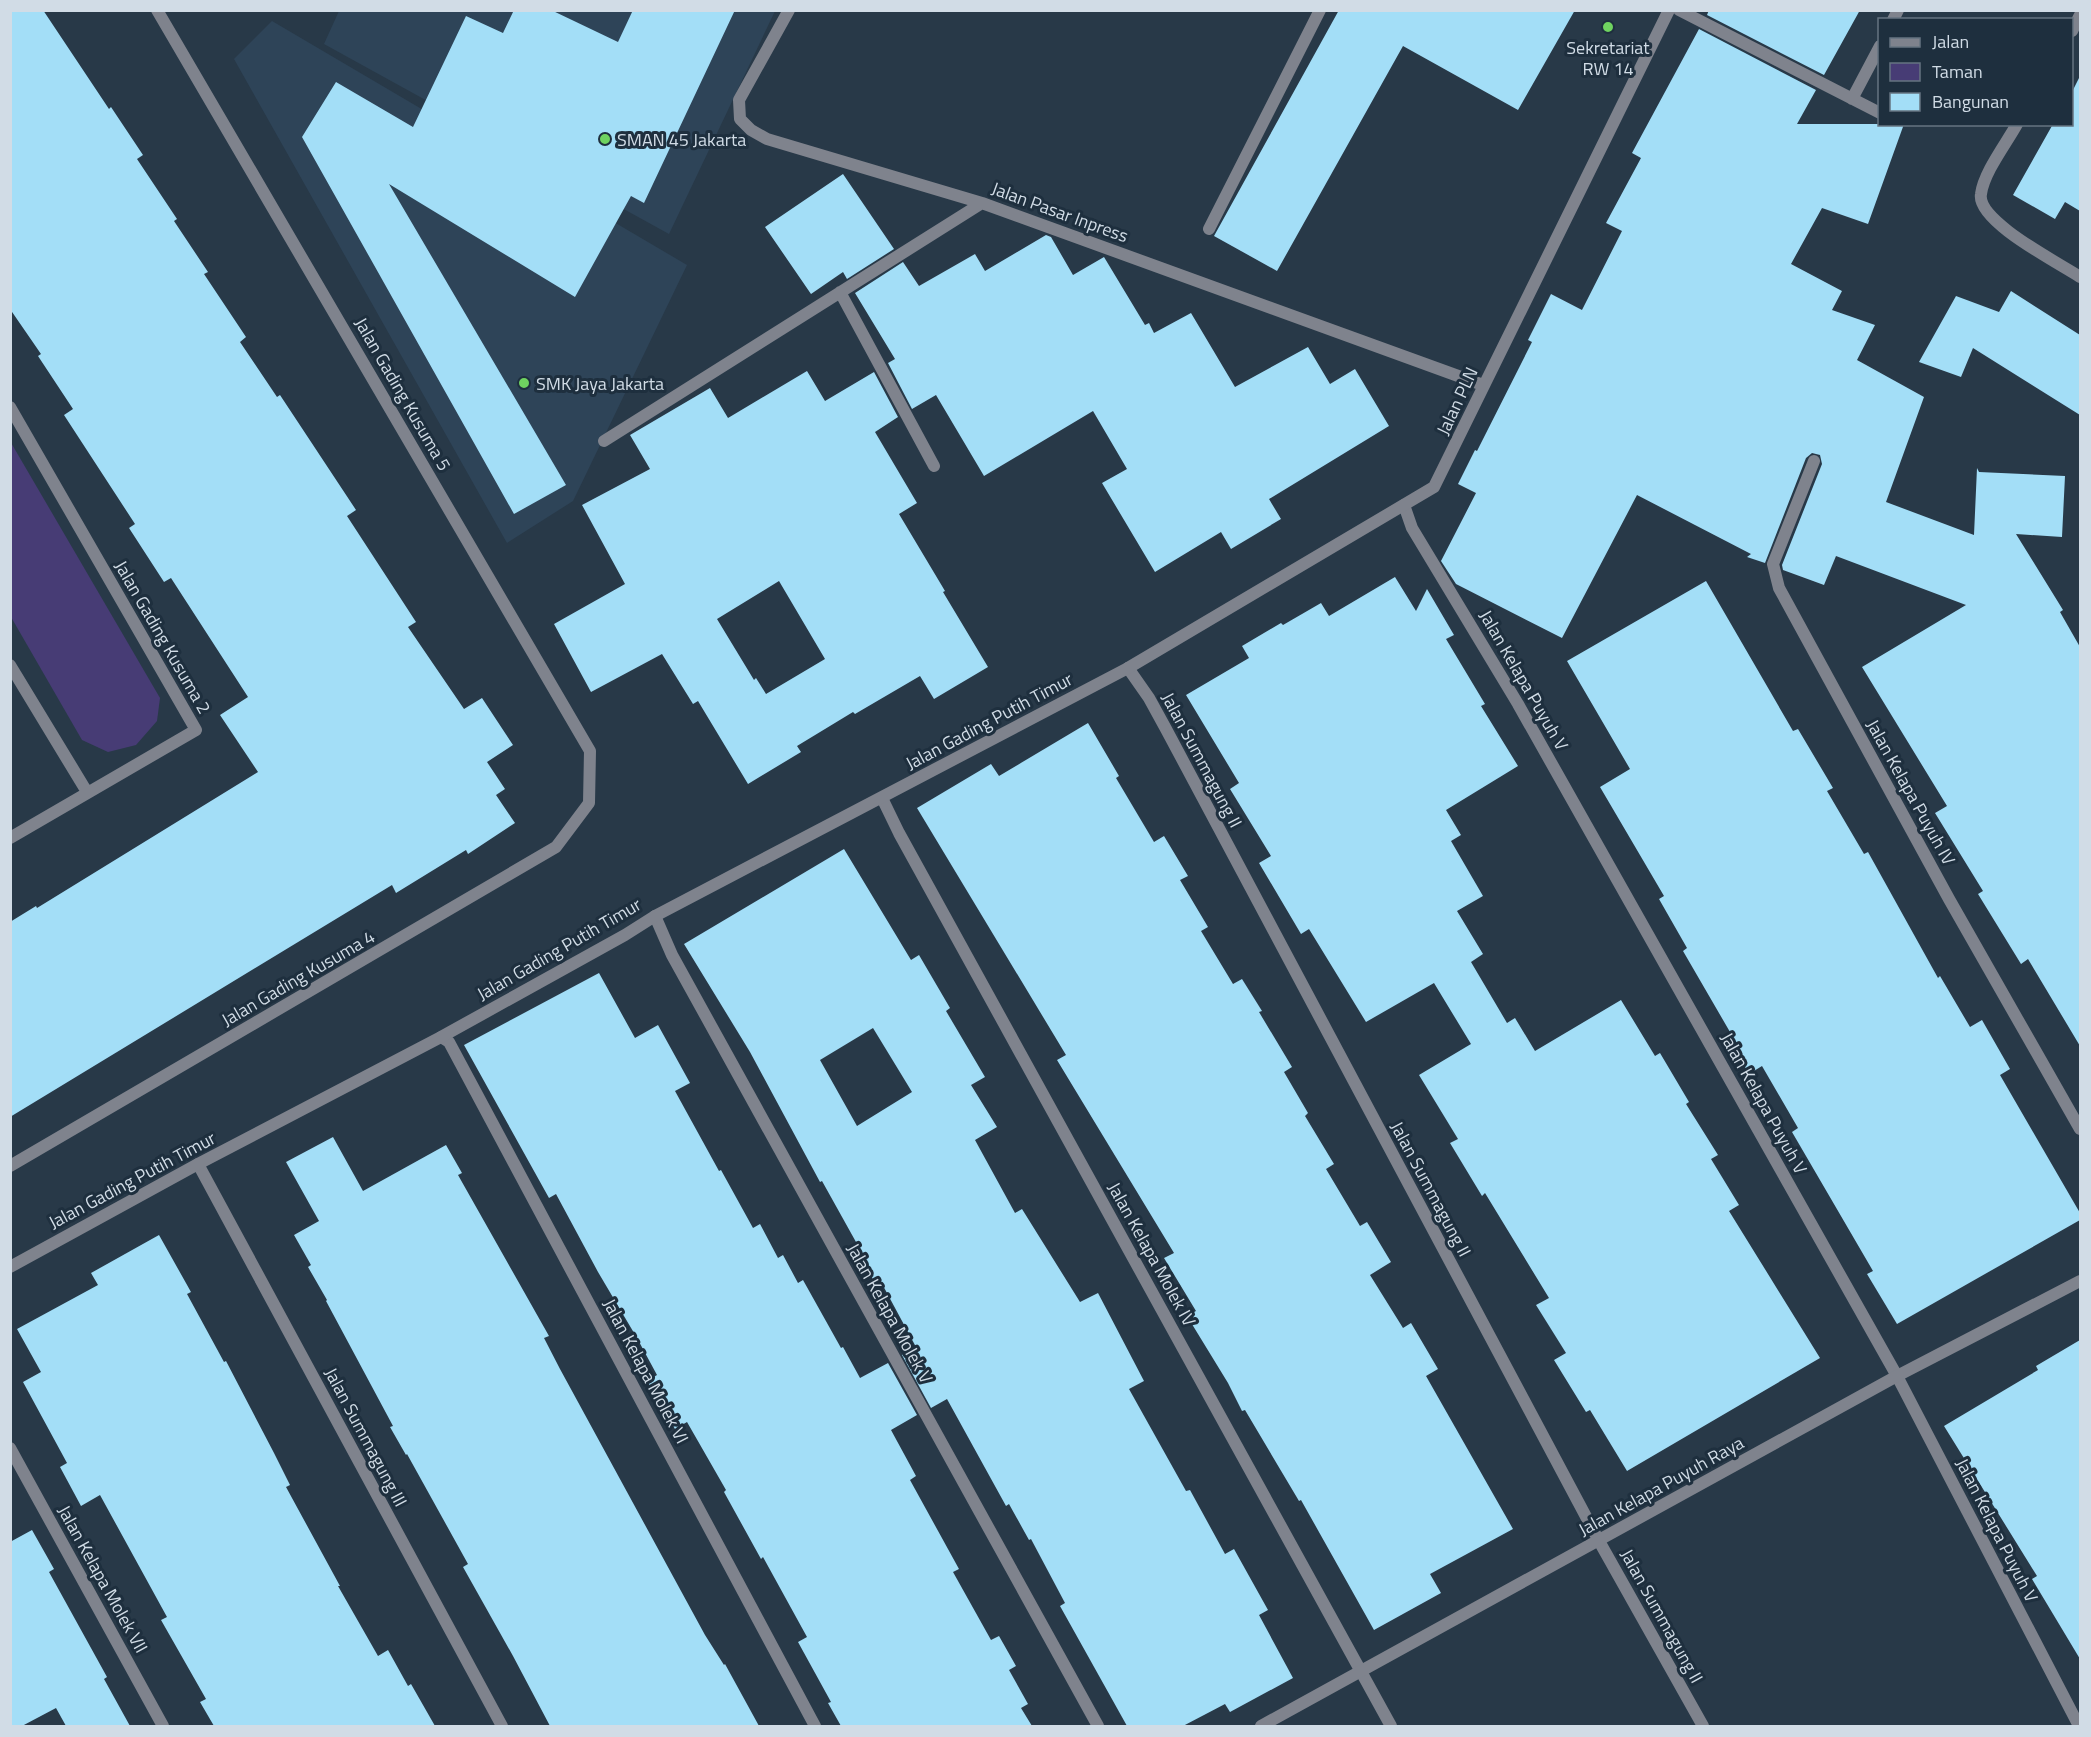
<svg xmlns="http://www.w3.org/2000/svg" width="2091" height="1737" font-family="'Titillium Web',sans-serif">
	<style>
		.built { fill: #2e4458 }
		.green { fill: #473c75 }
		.building { fill: #a3def7; fill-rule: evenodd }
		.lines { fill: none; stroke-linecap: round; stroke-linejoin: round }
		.minor { stroke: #7f838d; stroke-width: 12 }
		.tertiary { stroke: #7f838d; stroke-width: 12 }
		.poi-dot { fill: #6fd360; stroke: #1e2f3e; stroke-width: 2 }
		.labels { text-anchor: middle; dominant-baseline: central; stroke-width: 6; stroke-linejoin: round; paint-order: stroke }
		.poi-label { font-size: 18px; fill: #d1dce6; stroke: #1e2f3e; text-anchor: start }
		.street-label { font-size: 18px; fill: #d1dce6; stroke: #1e2f3e }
	</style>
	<rect width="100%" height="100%" fill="#283948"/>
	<path class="built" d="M 339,11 L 775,11 L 669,234 L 324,44 Z
		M 272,21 L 687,265 L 573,501 L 507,543 L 234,59 Z"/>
	<path class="green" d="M 10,441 L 160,698 L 157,721 L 136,745 L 108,752 L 82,740 L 11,617 Z"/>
	<path class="building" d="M 10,10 L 43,10 L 109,109 L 111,107 L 143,155 L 137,159 L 177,219 L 174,221 L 208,272 L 204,274 L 246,337 L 240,342 L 277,397 L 280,395 L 356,510 L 347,516 L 416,622 L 408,627 L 464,709 L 482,698 L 513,745 L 487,762 L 505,789 L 496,795 L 515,823 L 468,854 L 466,850 L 396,893 L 392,885 L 10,1117 L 10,922 L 36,906 L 37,908 L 258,772 L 220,715 L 248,697 L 171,578 L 164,582 L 129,528 L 135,524 L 64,415 L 73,409 L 38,356 L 41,354 L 10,309 Z
		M 514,10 L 551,10 L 618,42 L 633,10 L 735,10 L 644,203 L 631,196 L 575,297 L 389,184 L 566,485 L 514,514 L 302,137 L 336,82 L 413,127 L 466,16 L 503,33 Z
		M 1339,10 L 1575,10 L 1518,110 L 1403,46 L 1277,271 L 1214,236 Z
		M 1709,10 L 1860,10 L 1824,75 L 1707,15 Z
		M 1699,29 L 1816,90 L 1797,124 L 1904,124 L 1868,224 L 1822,208 L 1791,264 L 1842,291 L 1832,310 L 1875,325 L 1857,360 L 1924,397 L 1886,502 L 1974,535 L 1977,468 L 1979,472 L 2065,476 L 2062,537 L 2016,534 L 2063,610 L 2060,612 L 2080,647 L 2080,1046 L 2028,959 L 2021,964 L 1978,894 L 1983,891 L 1935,813 L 1947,806 L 1862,667 L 1966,605 L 1836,556 L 1824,585 L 1783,570 L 1782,565 L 1822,464 L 1820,455 L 1812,453 L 1806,458 L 1765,563 L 1747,557 L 1751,554 L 1637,495 L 1562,638 L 1456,584 L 1441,561 L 1476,493 L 1458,484 L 1475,450 L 1477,451 L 1532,342 L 1528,340 L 1551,294 L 1582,310 L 1622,231 L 1606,223 L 1641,158 L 1632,153 Z
		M 2080,76 L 2080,211 L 2065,202 L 2055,219 L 2013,195 L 2053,124 L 2072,124 L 2072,92 Z
		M 843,174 L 894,249 L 847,279 L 843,272 L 811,294 L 765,227 Z
		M 1046,235 L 1051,237 L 1073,275 L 1104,257 L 1145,325 L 1149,323 L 1154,333 L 1191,313 L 1235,387 L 1308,347 L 1330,384 L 1355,369 L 1389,426 L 1269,499 L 1281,519 L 1231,549 L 1221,532 L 1155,572 L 1102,483 L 1127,469 L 1093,411 L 984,476 L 936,395 L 912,409 L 888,363 L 895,359 L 855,293 L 903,262 L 919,286 L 975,254 L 985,271 Z
		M 2011,291 L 2080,335 L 2080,415 L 1973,348 L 1961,377 L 1919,362 L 1956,296 L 1999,312 Z
		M 807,371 L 825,401 L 874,372 L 898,417 L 875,432 L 917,503 L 899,514 L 945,591 L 943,592 L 988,667 L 934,699 L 920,676 L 855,714 L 853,712 L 797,746 L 801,752 L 748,784 L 698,701 L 693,704 L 662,654 L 591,692 L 554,624 L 625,584 L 582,505 L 650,469 L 630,435 L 710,388 L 728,418 ZM 779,581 L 825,659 L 766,694 L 756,678 L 754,680 L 717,619 Z
		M 1395,577 L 1416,611 L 1427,589 L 1454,635 L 1446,639 L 1485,704 L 1481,706 L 1518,766 L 1446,810 L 1461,835 L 1451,841 L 1483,896 L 1457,911 L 1483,954 L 1471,962 L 1507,1023 L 1515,1018 L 1535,1051 L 1621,1000 L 1655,1056 L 1660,1053 L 1689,1102 L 1686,1104 L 1718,1155 L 1711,1159 L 1739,1205 L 1729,1211 L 1820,1358 L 1627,1471 L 1590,1410 L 1586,1412 L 1554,1360 L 1566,1353 L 1536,1305 L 1549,1298 L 1485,1193 L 1482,1196 L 1450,1143 L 1458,1139 L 1419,1075 L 1471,1044 L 1434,983 L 1366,1022 L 1309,929 L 1301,934 L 1259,863 L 1271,856 L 1230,789 L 1239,783 L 1186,695 L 1249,658 L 1242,646 L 1281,623 L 1283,625 L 1321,603 L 1329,616 Z
		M 1706,581 L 1793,731 L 1798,729 L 1833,788 L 1827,791 L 1864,854 L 1868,852 L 1938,978 L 1940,976 L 1970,1027 L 1982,1020 L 2010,1069 L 2000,1075 L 2080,1213 L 2080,1220 L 1897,1324 L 1867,1274 L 1873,1271 L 1792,1132 L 1798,1128 L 1762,1066 L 1749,1074 L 1726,1034 L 1730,1032 L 1683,951 L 1687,948 L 1659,899 L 1664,896 L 1600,787 L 1630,769 L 1567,661 Z
		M 1088,723 L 1119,776 L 1116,778 L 1154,842 L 1164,836 L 1188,876 L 1180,880 L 1208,927 L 1201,931 L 1233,984 L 1242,979 L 1262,1011 L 1259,1012 L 1292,1067 L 1284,1072 L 1308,1113 L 1305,1116 L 1334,1164 L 1326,1169 L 1360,1226 L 1367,1222 L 1391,1262 L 1370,1275 L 1403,1328 L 1411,1323 L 1438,1369 L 1426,1376 L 1513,1529 L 1430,1574 L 1441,1593 L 1374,1630 L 1301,1500 L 1299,1501 L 1245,1410 L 1242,1411 L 1228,1383 L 1187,1316 L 1196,1311 L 1164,1258 L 1174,1253 L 1057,1060 L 1066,1055 L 917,808 L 991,764 L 999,776 Z
		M 844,849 L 911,960 L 919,955 L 950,1008 L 946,1011 L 985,1077 L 971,1085 L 997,1127 L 975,1140 L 1015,1213 L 1022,1209 L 1080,1302 L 1098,1293 L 1144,1381 L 1129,1389 L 1186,1491 L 1190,1490 L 1225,1554 L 1234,1549 L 1268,1610 L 1259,1615 L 1293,1678 L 1230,1712 L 1225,1704 L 1183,1726 L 1127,1726 L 1060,1606 L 1065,1603 L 1031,1539 L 1029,1540 L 1009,1504 L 1006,1506 L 947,1399 L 931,1408 L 902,1355 L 916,1347 L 880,1280 L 875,1283 L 858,1253 L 861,1251 L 822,1181 L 820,1182 L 750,1052 L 684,944 ZM 873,1028 L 912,1092 L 857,1126 L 820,1060 Z
		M 599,973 L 635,1038 L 658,1025 L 690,1083 L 675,1091 L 719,1171 L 721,1170 L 753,1228 L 760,1224 L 778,1258 L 783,1255 L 798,1283 L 803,1280 L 841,1348 L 843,1347 L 860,1378 L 888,1363 L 917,1415 L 891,1430 L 916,1476 L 910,1480 L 959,1569 L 953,1572 L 991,1640 L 999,1636 L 1016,1666 L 1009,1670 L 1028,1704 L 1021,1708 L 1032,1726 L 841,1726 L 828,1703 L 831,1702 L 798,1642 L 807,1637 L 763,1557 L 761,1559 L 724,1492 L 726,1490 L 687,1422 L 675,1429 L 647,1381 L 657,1375 L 637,1338 L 598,1272 L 556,1194 L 549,1198 L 464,1045 Z
		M 333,1137 L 363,1191 L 446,1145 L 462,1173 L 458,1175 L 549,1336 L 544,1338 L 560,1369 L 705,1635 L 724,1665 L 725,1664 L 759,1726 L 550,1726 L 513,1656 L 463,1567 L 468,1564 L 407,1454 L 406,1455 L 390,1427 L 393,1426 L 326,1301 L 327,1300 L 308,1267 L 311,1265 L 294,1235 L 319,1221 L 286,1162 Z
		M 159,1235 L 191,1292 L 187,1294 L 224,1362 L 226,1361 L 274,1453 L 290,1485 L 286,1487 L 340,1586 L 338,1586 L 378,1656 L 388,1650 L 408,1686 L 411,1684 L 435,1726 L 214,1726 L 200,1702 L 206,1699 L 161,1620 L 167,1617 L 100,1495 L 81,1506 L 60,1467 L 67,1463 L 23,1382 L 41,1372 L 17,1329 L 98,1285 L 91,1273 Z
		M 2080,1340 L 2080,1659 L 2032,1579 L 2037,1576 L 1944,1426 L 2038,1370 L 2036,1366 Z
		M 32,1530 L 54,1569 L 49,1572 L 107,1677 L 104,1679 L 130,1726 L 66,1726 L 56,1708 L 22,1726 L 10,1726 L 10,1542 Z"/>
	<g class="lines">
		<path class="minor" d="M 789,10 L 739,100 L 740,119 L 751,130 L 767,139 L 982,203 L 1483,385
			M 1679,10 L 1880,113
			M 1893,20 L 1898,10
			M 2072,31 L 2080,15
			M 1852,99 L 1880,46
			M 2017,124 C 2006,144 1984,172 1981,194 C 1976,221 2059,263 2080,277
			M 1209,229 L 1320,10
			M 840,292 L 934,466
			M 10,407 L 196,730 L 10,838
			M 604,441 L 982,203
			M 1814,461 L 1773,564 L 1779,588 L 1949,899 L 2080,1129
			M 1404,505 L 1412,528 L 1518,704 L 1897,1376 L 2079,1726
			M 10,665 L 87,792
			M 1128,668 L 1149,698 L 1166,729 L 1599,1541 L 1703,1726
			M 882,798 L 899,833 L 1391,1726
			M 655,916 L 672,955 L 1098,1726
			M 441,1037 L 449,1042 L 815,1726
			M 198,1164 L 502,1726
			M 10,1166 L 556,847 L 589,803 L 590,751 L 157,10
			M 10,1448 L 163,1726"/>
		<path class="tertiary" d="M 10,1267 L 198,1164 L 441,1037 L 625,935 L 655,916 L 1128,668 L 1434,487 L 1669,10
			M 1261,1726 L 1897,1376 L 2080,1281"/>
	</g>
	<g class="poi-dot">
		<circle cx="1608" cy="27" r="6"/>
		<circle cx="605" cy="139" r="6"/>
		<circle cx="524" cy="383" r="6"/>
	</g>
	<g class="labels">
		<g class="poi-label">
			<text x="1608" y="47" text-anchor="middle">Sekretariat<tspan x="1608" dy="21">RW 14</tspan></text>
			<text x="617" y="139">SMAN 45 Jakarta</text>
			<text x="536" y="383">SMK Jaya Jakarta</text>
		</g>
		<g class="street-label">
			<text transform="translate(1060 212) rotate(20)">Jalan Pasar Inpress</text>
			<text transform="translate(403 394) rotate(60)">Jalan Gading Kusuma 5</text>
			<text transform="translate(1457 401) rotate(-65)">Jalan PLN</text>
			<text transform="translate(163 637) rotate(60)">Jalan Gading Kusuma 2</text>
			<text transform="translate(1524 680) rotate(60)">Jalan Kelapa Puyuh V</text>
			<text transform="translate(989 721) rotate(-28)">Jalan Gading Putih Timur</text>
			<text transform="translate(1202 760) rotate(62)">Jalan Summagung II</text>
			<text transform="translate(1911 792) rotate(61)">Jalan Kelapa Puyuh IV</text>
			<text transform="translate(559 949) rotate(-30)">Jalan Gading Putih Timur</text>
			<text transform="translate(298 978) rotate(-30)">Jalan Gading Kusuma 4</text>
			<text transform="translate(1764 1103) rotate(61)">Jalan Kelapa Puyuh V</text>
			<text transform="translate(132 1180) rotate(-28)">Jalan Gading Putih Timur</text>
			<text transform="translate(1431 1189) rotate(62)">Jalan Summagung II</text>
			<text transform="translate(1152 1254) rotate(61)">Jalan Kelapa Molek IV</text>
			<text transform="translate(890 1313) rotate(61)">Jalan Kelapa Molek V</text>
			<text transform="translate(646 1371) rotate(62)">Jalan Kelapa Molek VI</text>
			<text transform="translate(366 1437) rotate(62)">Jalan Summagung III</text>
			<text transform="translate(1661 1486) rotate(-29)">Jalan Kelapa Puyuh Raya</text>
			<text transform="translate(1997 1530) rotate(63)">Jalan Kelapa Puyuh V</text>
			<text transform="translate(103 1579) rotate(61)">Jalan Kelapa Molek VII</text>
			<text transform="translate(1662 1616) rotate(61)">Jalan Summagung II</text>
		</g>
	</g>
	<rect width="2091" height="1737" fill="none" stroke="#d1dce6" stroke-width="24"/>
	<rect x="1878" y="18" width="195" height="108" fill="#1e2f3e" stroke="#667481" stroke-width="1.5"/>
	<rect x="1890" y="38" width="30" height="9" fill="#7f838d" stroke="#667481" stroke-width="1.5"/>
	<text x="1932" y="48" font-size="18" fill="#d1dce6">Jalan</text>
	<rect x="1890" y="63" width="30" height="18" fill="#473c75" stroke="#667481" stroke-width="1.5"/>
	<text x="1932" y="78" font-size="18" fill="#d1dce6">Taman</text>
	<rect x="1890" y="93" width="30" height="18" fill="#a3def7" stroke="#667481" stroke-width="1.5"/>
	<text x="1932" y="108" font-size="18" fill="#d1dce6">Bangunan</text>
</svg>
